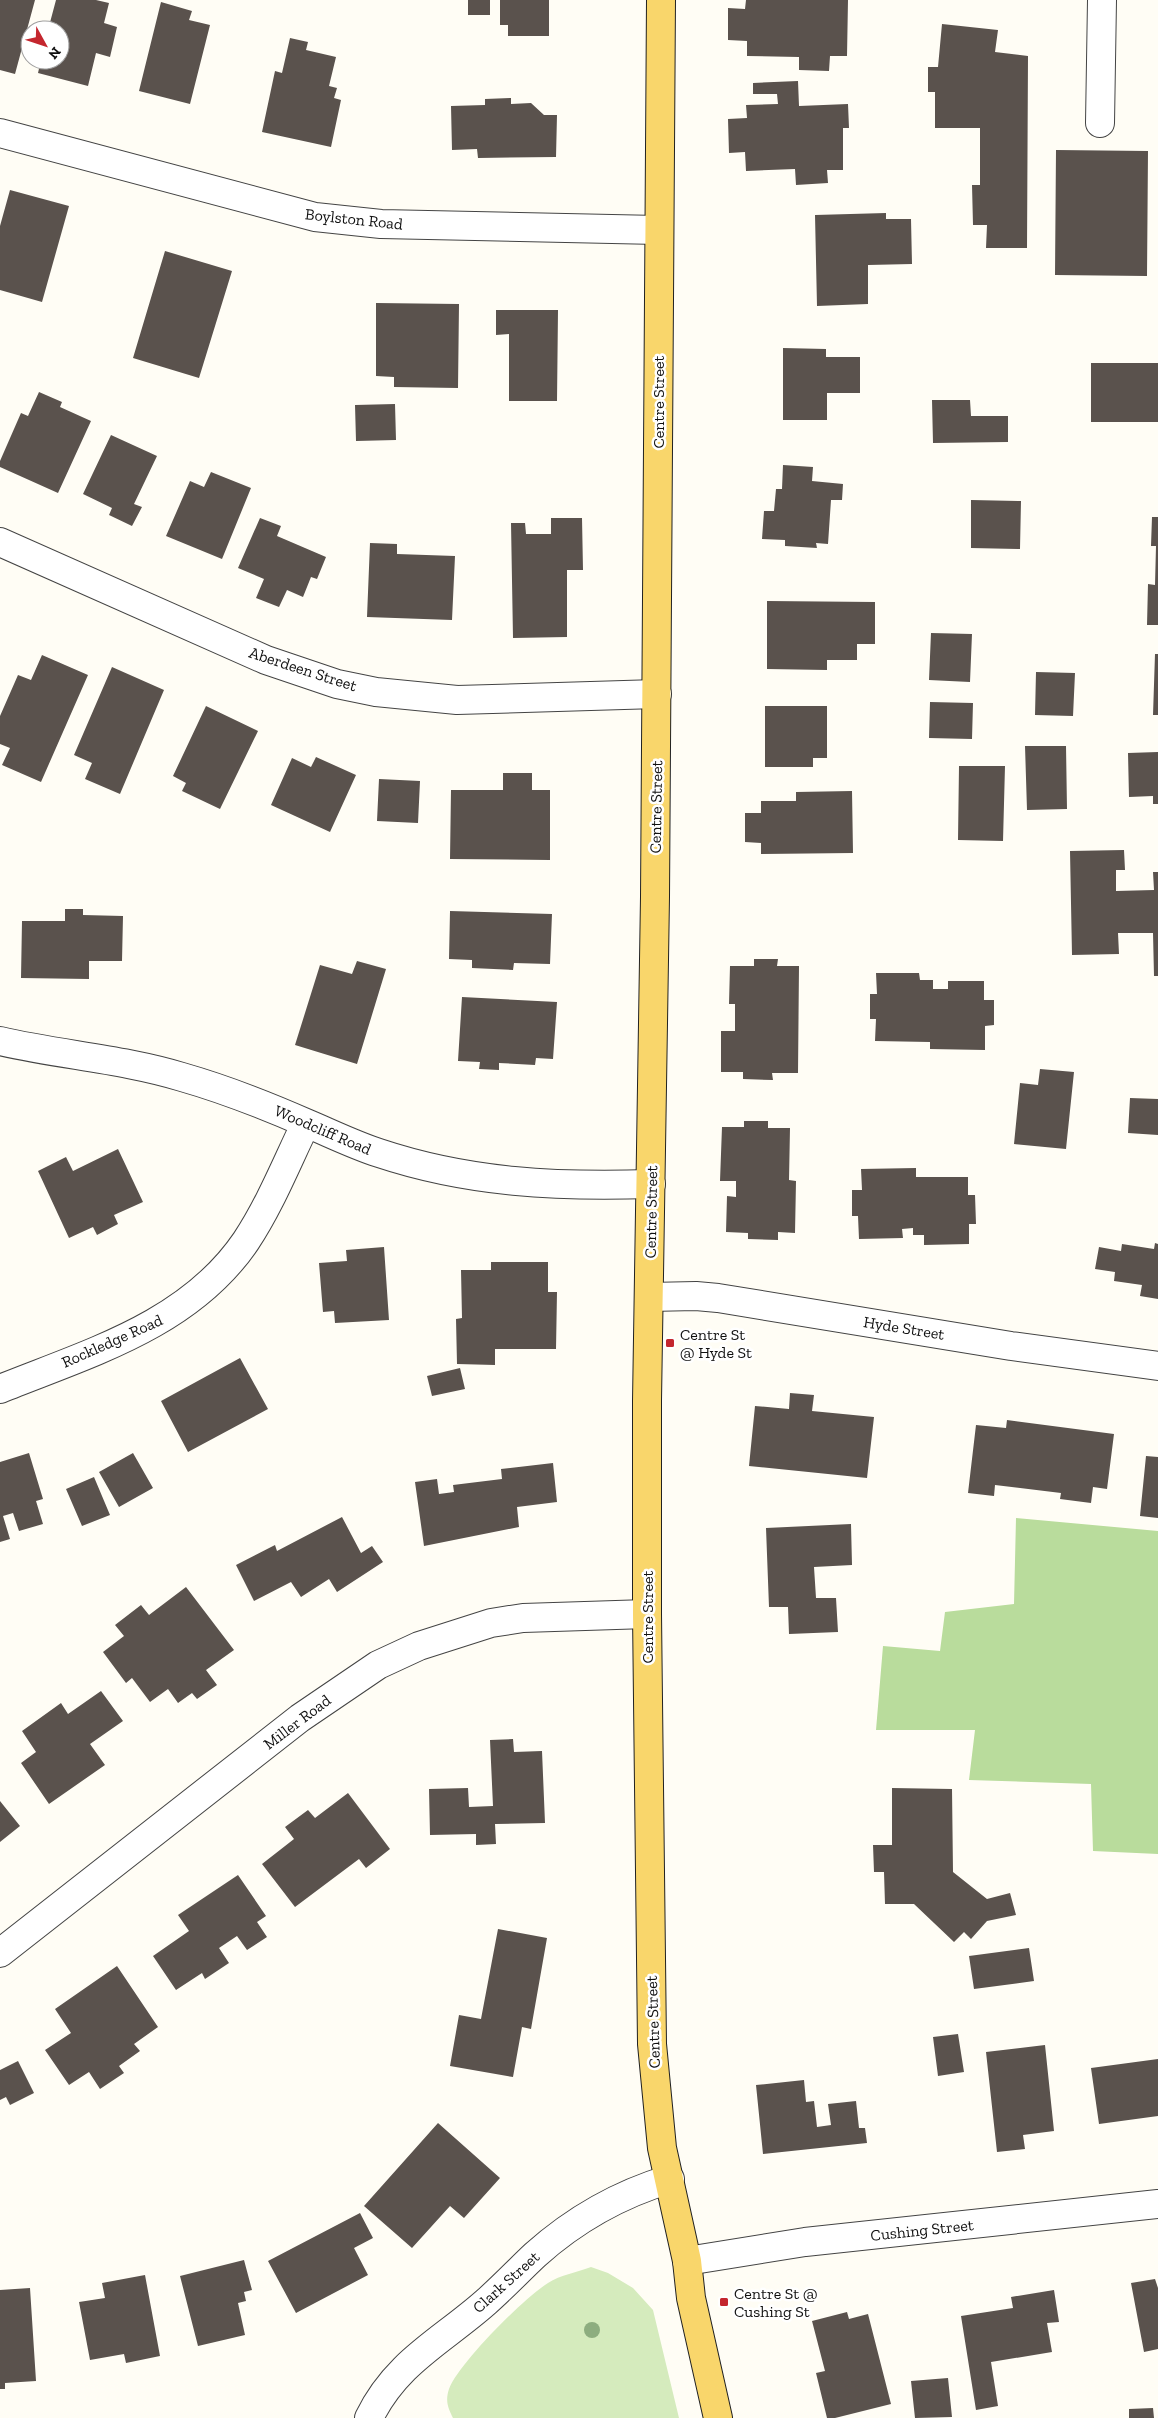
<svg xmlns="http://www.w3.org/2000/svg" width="1158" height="2418" font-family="'Zilla Slab',serif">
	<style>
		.green { fill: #d5ebbd }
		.forest { fill: #b9dc9c }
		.building { fill: #5a524d }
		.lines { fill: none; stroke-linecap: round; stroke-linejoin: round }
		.minor-casing { stroke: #444; stroke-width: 30 }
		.major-casing { stroke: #222; stroke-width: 30 }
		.minor { stroke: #fff; stroke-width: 28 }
		.major { stroke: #f9d66b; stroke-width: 28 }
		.tree { fill: #8dad7f }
		.poi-dot { fill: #c4262e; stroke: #fff; stroke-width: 2 }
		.labels { text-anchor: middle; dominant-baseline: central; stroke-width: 5; stroke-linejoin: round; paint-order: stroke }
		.street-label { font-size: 16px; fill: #111; stroke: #fff }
		.poi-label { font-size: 16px; fill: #111; stroke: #fff; text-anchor: start }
	</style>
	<rect width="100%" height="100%" fill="#fffdf5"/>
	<path class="green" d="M 591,2267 L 608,2273 L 633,2288 L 653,2310 L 679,2418 L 453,2418 C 448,2408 445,2401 449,2389 C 459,2363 524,2298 548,2283 C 560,2275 578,2272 591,2267 Z"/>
	<path class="forest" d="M 1016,1518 L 1158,1531 L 1158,1854 L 1093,1851 L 1091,1784 L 969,1780 L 975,1730 L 876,1730 L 883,1646 L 940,1651 L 945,1612 L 1014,1604 Z"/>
	<path class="building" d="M 0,0 L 35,0 L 15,74 L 0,70 Z
		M 56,0 L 96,0 L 109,3 L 104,23 L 117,27 L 110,57 L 96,53 L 88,86 L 38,73 L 41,60 L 60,60 L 60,30 L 48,30 Z
		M 468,0 L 490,0 L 490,15 L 468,15 Z
		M 500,0 L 549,0 L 549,36 L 508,36 L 508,25 L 500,25 Z
		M 746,0 L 848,0 L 847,56 L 830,56 L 829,71 L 799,70 L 799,57 L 747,56 L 747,41 L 728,40 L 728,8 L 745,9 Z
		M 161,2 L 192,11 L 189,20 L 210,25 L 190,104 L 139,91 Z
		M 942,24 L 998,30 L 995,52 L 1028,56 L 1027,248 L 986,248 L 987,225 L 973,225 L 972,185 L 980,185 L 980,128 L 935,128 L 935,92 L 928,92 L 928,67 L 938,67 Z
		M 290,38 L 308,42 L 306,50 L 336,57 L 329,86 L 337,88 L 334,98 L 341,100 L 331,147 L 262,132 L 275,71 L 282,73 Z
		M 798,81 L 799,106 L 848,104 L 849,128 L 843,128 L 843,170 L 827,170 L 828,183 L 796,185 L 795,169 L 746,171 L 745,152 L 729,153 L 728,119 L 747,118 L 746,105 L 778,104 L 777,94 L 753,94 L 753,83 Z
		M 511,98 L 511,104 L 531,103 L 544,115 L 557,115 L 556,157 L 478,158 L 477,149 L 452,150 L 451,106 L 485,105 L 485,99 Z
		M 1056,150 L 1148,151 L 1147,276 L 1055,275 Z
		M 10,190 L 69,206 L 42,302 L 0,290 L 0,226 Z
		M 886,213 L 886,219 L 911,219 L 912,264 L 868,265 L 868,304 L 817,306 L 815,215 Z
		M 165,251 L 232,271 L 199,378 L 133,358 Z
		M 376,303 L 459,304 L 458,388 L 394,387 L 394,377 L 376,376 Z
		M 496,310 L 558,310 L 557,401 L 509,401 L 509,334 L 496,335 Z
		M 783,348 L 826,349 L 826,357 L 860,357 L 860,393 L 827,393 L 827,420 L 783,420 Z
		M 1091,363 L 1158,363 L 1158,422 L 1091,422 Z
		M 39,392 L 62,402 L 60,407 L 91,421 L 58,493 L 0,467 L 0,461 L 21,413 L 28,416 Z
		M 932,400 L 970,400 L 971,416 L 1008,416 L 1008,442 L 933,443 Z
		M 395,404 L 396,440 L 356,441 L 355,405 Z
		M 111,435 L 157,456 L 134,504 L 142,507 L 132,526 L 109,515 L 112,508 L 83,494 Z
		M 783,465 L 813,467 L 812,481 L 843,484 L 842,500 L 831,500 L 828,544 L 816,543 L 817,548 L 785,546 L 785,540 L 762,539 L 764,511 L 774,511 L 776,489 L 782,489 Z
		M 211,472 L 251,488 L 222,559 L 166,536 L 190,481 L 204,487 Z
		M 971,500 L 1021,501 L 1020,549 L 971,548 Z
		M 1152,517 L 1158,517 L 1158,625 L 1147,625 L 1148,584 L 1155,585 L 1156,546 L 1151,546 Z
		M 260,518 L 281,526 L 277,536 L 326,557 L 317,579 L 311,577 L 303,597 L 287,590 L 279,607 L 256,598 L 264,579 L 238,568 Z
		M 551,518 L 582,518 L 583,570 L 567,570 L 567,637 L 513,638 L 511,523 L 525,523 L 526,534 L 551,534 Z
		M 370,543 L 397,544 L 397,554 L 455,556 L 452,620 L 367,617 Z
		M 767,601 L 875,602 L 875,644 L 857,644 L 857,660 L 827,660 L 827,670 L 767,669 Z
		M 931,633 L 972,634 L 970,682 L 929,680 Z
		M 1155,654 L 1158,654 L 1158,715 L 1153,715 Z
		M 42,655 L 88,675 L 41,782 L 2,765 L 10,748 L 0,744 L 0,716 L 18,675 L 31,680 Z
		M 112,667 L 164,690 L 120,794 L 85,779 L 92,763 L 74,755 Z
		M 1036,672 L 1075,673 L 1073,716 L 1035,715 Z
		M 930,702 L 973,703 L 972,739 L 929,738 Z
		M 206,706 L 258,731 L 220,809 L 182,791 L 186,783 L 173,776 Z
		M 765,706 L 827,706 L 827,758 L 813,758 L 813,767 L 765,767 Z
		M 1025,746 L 1066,746 L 1067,809 L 1027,810 Z
		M 1158,752 L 1158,804 L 1153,804 L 1153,796 L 1129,797 L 1128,753 Z
		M 316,757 L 356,775 L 330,832 L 271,805 L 292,758 L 311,767 Z
		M 959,766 L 1005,766 L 1003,841 L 958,840 Z
		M 503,773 L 532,773 L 532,790 L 550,790 L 550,860 L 450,859 L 451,790 L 503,790 Z
		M 379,779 L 420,781 L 418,823 L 377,821 Z
		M 852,791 L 853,853 L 761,854 L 761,843 L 745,842 L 745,813 L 761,813 L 761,801 L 796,801 L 796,792 Z
		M 1124,850 L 1125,870 L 1116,870 L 1116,891 L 1154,890 L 1153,872 L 1158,872 L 1158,976 L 1154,976 L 1153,933 L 1118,933 L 1119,954 L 1072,955 L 1070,851 Z
		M 65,909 L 83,909 L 83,915 L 123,916 L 122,961 L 89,961 L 89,979 L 21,978 L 22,921 L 65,921 Z
		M 450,911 L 552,914 L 550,964 L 514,963 L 513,970 L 472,968 L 472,960 L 449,959 Z
		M 754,959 L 778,959 L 777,966 L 799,966 L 798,1073 L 772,1073 L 773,1080 L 743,1079 L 743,1072 L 721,1072 L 721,1031 L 735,1031 L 735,1004 L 729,1004 L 730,966 L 754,966 Z
		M 357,961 L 386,969 L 357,1064 L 295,1045 L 320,965 L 352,974 Z
		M 876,973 L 919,973 L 920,980 L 933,980 L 933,989 L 948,989 L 948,981 L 984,981 L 984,1000 L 994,1000 L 994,1025 L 985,1026 L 985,1050 L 930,1049 L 930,1042 L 875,1041 L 876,1019 L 870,1019 L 870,994 L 877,994 Z
		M 462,997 L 557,1002 L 553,1059 L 536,1058 L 535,1065 L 499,1063 L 499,1070 L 479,1069 L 480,1062 L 458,1061 Z
		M 1040,1069 L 1074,1072 L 1066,1149 L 1014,1144 L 1020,1083 L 1038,1085 Z
		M 1130,1098 L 1158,1099 L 1158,1135 L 1128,1133 Z
		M 744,1121 L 768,1121 L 768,1128 L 790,1128 L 789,1180 L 796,1181 L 795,1233 L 778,1232 L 778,1240 L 748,1239 L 748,1233 L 726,1232 L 727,1196 L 736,1197 L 736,1181 L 720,1181 L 722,1127 L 744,1127 Z
		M 118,1149 L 143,1202 L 114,1215 L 118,1224 L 97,1235 L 93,1227 L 69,1238 L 38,1171 L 66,1157 L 73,1171 Z
		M 916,1168 L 916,1177 L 968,1177 L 968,1195 L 975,1195 L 976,1224 L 969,1224 L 969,1244 L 924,1245 L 924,1235 L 913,1235 L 913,1228 L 902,1229 L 903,1238 L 859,1239 L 858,1216 L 852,1216 L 852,1190 L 862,1190 L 861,1169 Z
		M 1155,1243 L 1158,1244 L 1158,1299 L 1140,1296 L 1142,1285 L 1114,1281 L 1115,1272 L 1095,1269 L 1099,1247 L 1121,1251 L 1122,1244 L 1154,1249 Z
		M 384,1247 L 389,1320 L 335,1323 L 334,1311 L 323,1312 L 319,1263 L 347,1261 L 346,1250 Z
		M 491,1262 L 548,1262 L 548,1292 L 557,1292 L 556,1349 L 495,1349 L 495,1365 L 457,1364 L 456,1319 L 462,1318 L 461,1270 L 491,1270 Z
		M 240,1358 L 268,1409 L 188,1452 L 161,1401 Z
		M 460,1368 L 465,1389 L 432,1396 L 427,1376 Z
		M 790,1393 L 814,1395 L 812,1411 L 874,1417 L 867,1478 L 749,1466 L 755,1406 L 789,1409 Z
		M 1007,1420 L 1114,1434 L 1107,1489 L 1093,1487 L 1091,1503 L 1060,1499 L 1061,1493 L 995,1485 L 994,1496 L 968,1493 L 976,1425 L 1006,1428 Z
		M 29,1453 L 43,1499 L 36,1501 L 43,1524 L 19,1531 L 13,1513 L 3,1516 L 10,1539 L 0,1542 L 0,1462 Z
		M 133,1453 L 153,1488 L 119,1507 L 99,1472 Z
		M 1146,1456 L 1158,1457 L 1158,1518 L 1140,1516 Z
		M 553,1463 L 557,1502 L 517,1507 L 519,1527 L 424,1546 L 415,1482 L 437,1479 L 439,1494 L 454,1492 L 453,1485 L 502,1479 L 501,1469 Z
		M 94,1477 L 110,1515 L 82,1526 L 66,1489 Z
		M 342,1517 L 361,1553 L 372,1546 L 383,1562 L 337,1592 L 329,1579 L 301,1597 L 291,1582 L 254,1601 L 236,1565 L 275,1545 L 277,1551 Z
		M 851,1524 L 852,1565 L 814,1567 L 816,1598 L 836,1598 L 838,1632 L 789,1634 L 788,1607 L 769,1607 L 766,1528 Z
		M 186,1587 L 234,1650 L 206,1670 L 217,1685 L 197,1699 L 192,1693 L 178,1703 L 168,1689 L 150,1702 L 132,1678 L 126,1683 L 103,1652 L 124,1636 L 115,1625 L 141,1605 L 149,1615 Z
		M 101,1691 L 123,1721 L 90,1744 L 105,1765 L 49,1804 L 21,1763 L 36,1752 L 22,1731 L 61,1703 L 68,1714 Z
		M 513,1739 L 514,1752 L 542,1751 L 545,1823 L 495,1824 L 496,1844 L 476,1845 L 476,1834 L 430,1835 L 429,1789 L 468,1788 L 469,1807 L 493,1806 L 490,1740 Z
		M 892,1788 L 952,1789 L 953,1872 L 987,1899 L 1010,1893 L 1016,1915 L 987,1921 L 971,1939 L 964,1932 L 954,1942 L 914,1904 L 885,1904 L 884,1872 L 874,1872 L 873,1845 L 892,1845 Z
		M 348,1793 L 390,1849 L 366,1868 L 359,1859 L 295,1907 L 262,1864 L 294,1839 L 285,1827 L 308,1810 L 315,1818 Z
		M 0,1801 L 20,1826 L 0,1842 Z
		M 238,1875 L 266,1916 L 257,1922 L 267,1937 L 247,1950 L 237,1936 L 219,1948 L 229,1963 L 205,1979 L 202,1973 L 176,1990 L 153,1956 L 189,1931 L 178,1915 Z
		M 498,1929 L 547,1938 L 531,2029 L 522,2027 L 513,2077 L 450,2066 L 459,2015 L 481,2019 Z
		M 1029,1948 L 1034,1981 L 974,1989 L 969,1956 Z
		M 117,1966 L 158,2027 L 134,2044 L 140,2051 L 119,2066 L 124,2073 L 100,2089 L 89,2072 L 69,2085 L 45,2050 L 71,2033 L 55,2009 Z
		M 958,2034 L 964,2072 L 938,2076 L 933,2037 Z
		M 1045,2045 L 1054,2131 L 1023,2135 L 1025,2149 L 997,2152 L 986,2052 Z
		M 1158,2059 L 1158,2116 L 1099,2124 L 1091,2068 Z
		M 18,2061 L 34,2093 L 10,2105 L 6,2097 L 0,2100 L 0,2070 Z
		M 804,2080 L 806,2102 L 814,2101 L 817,2127 L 831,2125 L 828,2104 L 856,2101 L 859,2128 L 865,2128 L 867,2143 L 763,2154 L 756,2085 Z
		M 438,2123 L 500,2178 L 464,2218 L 450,2206 L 412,2248 L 364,2206 Z
		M 360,2213 L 373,2238 L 354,2248 L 368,2275 L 296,2313 L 268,2261 Z
		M 244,2260 L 252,2290 L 244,2292 L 246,2301 L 238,2303 L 245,2335 L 198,2346 L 180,2276 Z
		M 145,2275 L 160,2356 L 126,2363 L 124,2354 L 90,2360 L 79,2302 L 105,2298 L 102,2283 Z
		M 1155,2279 L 1158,2288 L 1158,2349 L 1144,2352 L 1131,2283 Z
		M 30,2288 L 36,2381 L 5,2383 L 5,2389 L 0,2389 L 0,2290 Z
		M 1054,2290 L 1059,2322 L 1047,2323 L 1052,2352 L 991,2362 L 998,2406 L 976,2410 L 961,2316 L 1013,2308 L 1011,2297 Z
		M 847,2312 L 849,2319 L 868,2314 L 891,2404 L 835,2418 L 827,2418 L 816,2373 L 825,2371 L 812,2321 Z
		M 948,2378 L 952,2417 L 915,2418 L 911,2381 Z
		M 1153,2408 L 1154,2418 L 1129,2418 L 1129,2409 Z"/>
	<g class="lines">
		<g class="minor-casing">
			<path id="minor" d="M 1100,123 L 1102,0
				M 0,133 L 315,217 L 381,224 L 658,230
				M 0,542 L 266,660 L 337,684 L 376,692 L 457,700 L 657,694
				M 0,1041 C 60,1055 123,1059 182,1077 C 224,1089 265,1105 306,1123 C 330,1133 354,1145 379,1153 C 469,1183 558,1187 651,1184
				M 649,1297 L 696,1296 L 718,1298 L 1011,1346 L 1158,1366
				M 0,1389 C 89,1353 189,1325 246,1241 C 270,1205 287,1162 306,1123
				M 0,1953 L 300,1718 L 378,1665 L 419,1646 L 491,1623 L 523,1618 L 647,1614
				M 687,2261 L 805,2242 L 1158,2204
				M 369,2418 C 396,2362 442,2341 486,2302 C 503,2287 519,2270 535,2255 C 574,2220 620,2194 670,2179"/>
		</g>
		<g class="major-casing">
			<path id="major" d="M 661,0 L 655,897 L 647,1401 L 647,1614 L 652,2044 L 662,2148 L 687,2261 L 691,2298 L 718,2418"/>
		</g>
		<use href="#minor" class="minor"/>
		<use href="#major" class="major"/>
	</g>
	<circle class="tree" cx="592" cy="2330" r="8"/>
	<g class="poi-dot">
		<rect x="665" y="1338" width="10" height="10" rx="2.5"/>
		<rect x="719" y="2297" width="10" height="10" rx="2.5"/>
	</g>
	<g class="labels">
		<g class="street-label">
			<text transform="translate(354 219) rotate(6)">Boylston Road</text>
			<text transform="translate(658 402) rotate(-90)">Centre Street</text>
			<text transform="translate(303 669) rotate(18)">Aberdeen Street</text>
			<text transform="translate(656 807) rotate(-89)">Centre Street</text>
			<text transform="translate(323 1130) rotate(23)">Woodcliff Road</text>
			<text transform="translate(651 1212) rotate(-89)">Centre Street</text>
			<text transform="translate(904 1328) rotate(9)">Hyde Street</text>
			<text transform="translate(112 1341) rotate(-24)">Rockledge Road</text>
			<text transform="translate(647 1617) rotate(-90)">Centre Street</text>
			<text transform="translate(297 1722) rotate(-37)">Miller Road</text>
			<text transform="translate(653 2022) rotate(-92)">Centre Street</text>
			<text transform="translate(922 2230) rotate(-6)">Cushing Street</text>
			<text transform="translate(506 2282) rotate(-42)">Clark Street</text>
		</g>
		<g class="poi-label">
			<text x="680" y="1334">Centre St<tspan x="680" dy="18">@ Hyde St</tspan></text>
			<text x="734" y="2293">Centre St @<tspan x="734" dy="18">Cushing St</tspan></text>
		</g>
	</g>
	<g transform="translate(45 45) rotate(130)"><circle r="24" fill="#ffffff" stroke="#a0a0a0"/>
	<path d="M0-4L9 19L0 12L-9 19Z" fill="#c4262e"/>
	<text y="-8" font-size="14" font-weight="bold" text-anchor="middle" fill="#111111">N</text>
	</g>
</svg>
